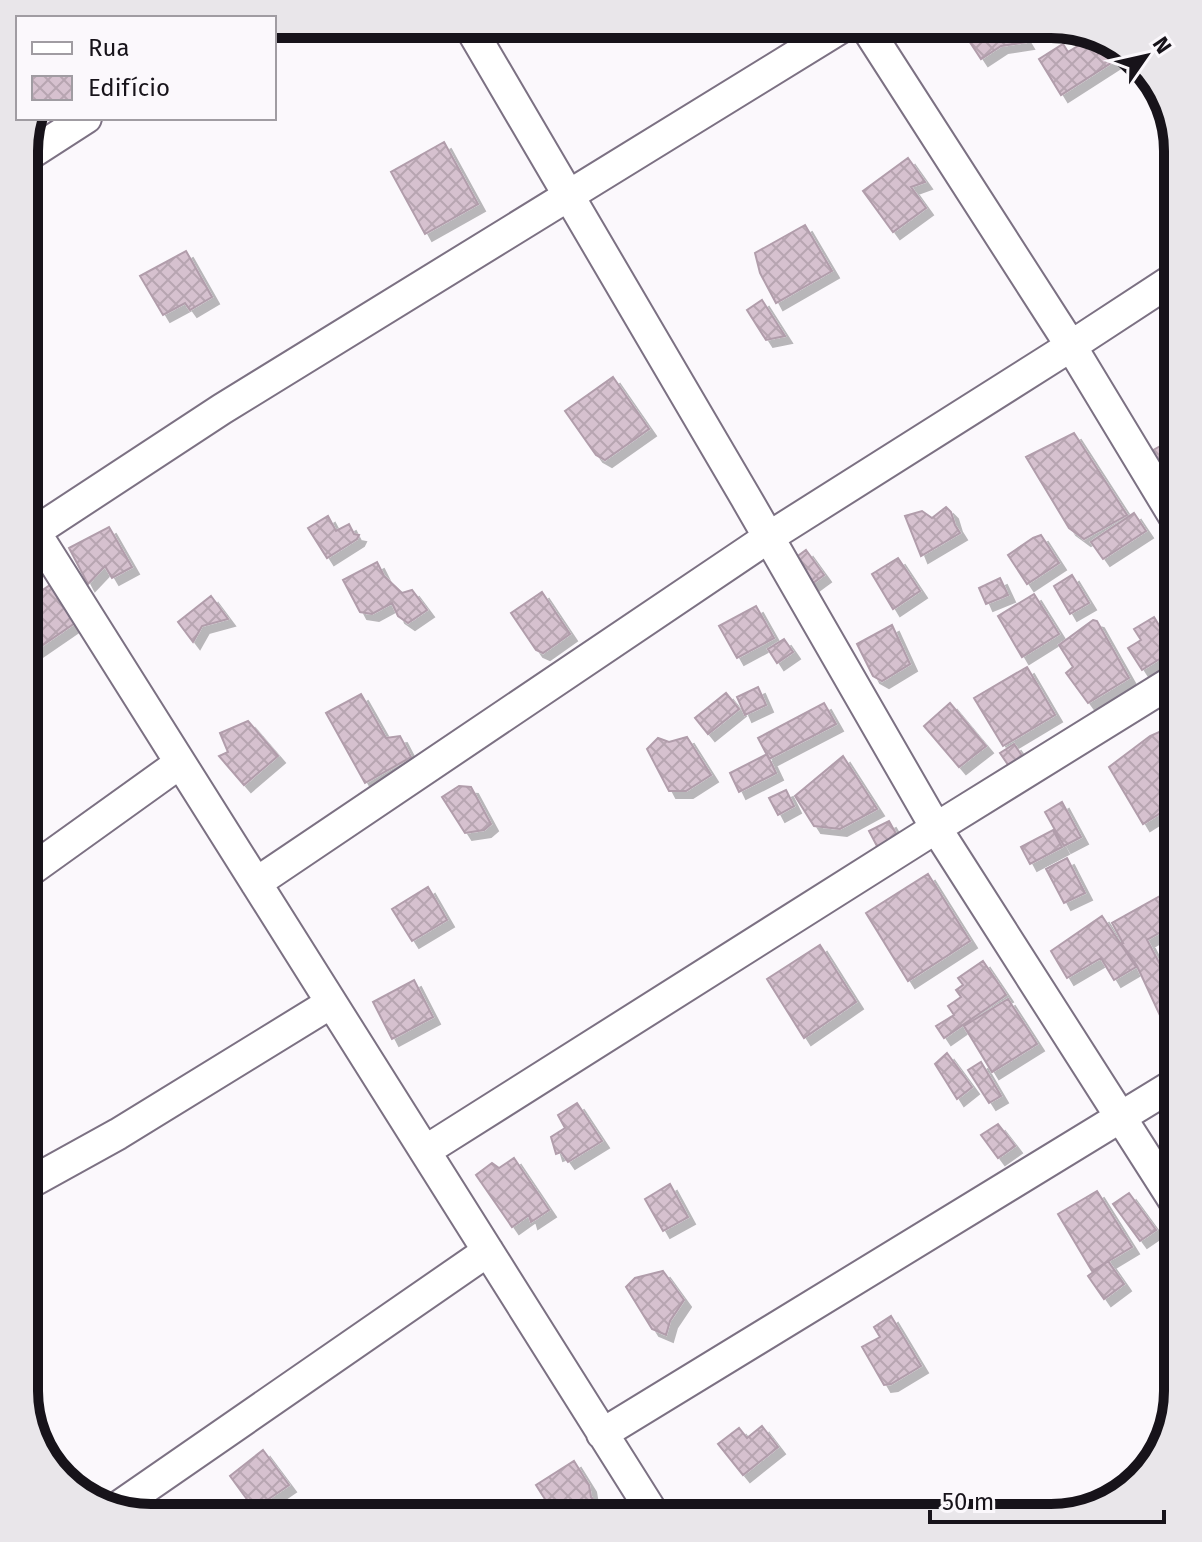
<svg xmlns="http://www.w3.org/2000/svg" width="1202" height="1542" font-family="'Fira Sans',sans-serif">
	<style>
		.building { fill: url(#building-cross-hatch); stroke: #b19dab; stroke-width: 2; filter: url(#shadow) }
		.lines { fill: none; stroke-linecap: round; stroke-linejoin: round }
		.street-casing { stroke: #7c7183; stroke-width: 34 }
		.street { stroke: #fff; stroke-width: 30 }
		.rim { fill: none; stroke: #17131a; stroke-width: 10 }
	</style>
	<defs>
		<pattern id="building-cross-hatch" width="8" height="8" patternUnits="userSpaceOnUse" patternTransform="scale(2)"><rect width="8" height="8" fill="#d6c1cf"/><path d="M0 0l8 8M0 8l8-8" fill="none" stroke="#b7a5b1"/></pattern>
		<filter id="shadow"><feDropShadow dx="7" dy="7" stdDeviation="0" flood-color="#0004"/></filter>
	</defs>
	<rect width="100%" height="100%" fill="#fbf8fc"/>
	<path class="building" d="M 958,24 L 1016,24 L 1027,42 L 1001,46 L 981,59 Z
		M 1079,30 L 1114,41 L 1120,46 L 1114,61 L 1061,95 L 1039,59 L 1063,44 L 1068,52 L 1084,42 L 1077,32 Z
		M 444,142 L 478,204 L 425,234 L 391,172 Z
		M 908,158 L 925,182 L 911,187 L 926,208 L 893,232 L 863,191 Z
		M 805,225 L 832,271 L 776,303 L 760,273 L 755,253 Z
		M 186,251 L 212,297 L 190,310 L 185,303 L 163,315 L 140,276 Z
		M 762,300 L 785,336 L 766,340 L 747,310 Z
		M 613,377 L 649,429 L 605,460 L 596,455 L 565,411 Z
		M 1074,433 L 1127,515 L 1084,539 L 1069,528 L 1026,457 Z
		M 1178,436 L 1178,493 L 1175,495 L 1148,453 Z
		M 946,507 L 951,512 L 955,525 L 960,533 L 921,556 L 905,516 L 922,511 L 932,518 Z
		M 1134,513 L 1146,531 L 1103,559 L 1091,542 Z
		M 328,516 L 336,531 L 349,524 L 354,534 L 359,535 L 357,539 L 327,558 L 308,528 Z
		M 109,527 L 132,567 L 112,578 L 105,566 L 88,584 L 69,548 Z
		M 1041,535 L 1059,563 L 1027,584 L 1008,555 L 1033,538 Z
		M 806,550 L 824,575 L 805,589 L 787,564 Z
		M 898,558 L 920,591 L 893,609 L 872,574 Z
		M 377,562 L 384,576 L 402,593 L 412,590 L 427,610 L 408,623 L 398,616 L 392,603 L 372,614 L 360,612 L 343,580 Z
		M 1072,575 L 1089,603 L 1070,614 L 1054,586 Z
		M 1000,578 L 1008,595 L 986,604 L 979,588 Z
		M 50,585 L 75,623 L 34,651 L 24,637 L 24,612 L 32,606 L 28,600 Z
		M 542,592 L 570,634 L 543,653 L 536,650 L 511,613 Z
		M 1034,594 L 1059,634 L 1022,657 L 998,616 Z
		M 211,596 L 228,619 L 202,626 L 193,642 L 178,622 Z
		M 756,606 L 774,638 L 737,658 L 719,626 Z
		M 1154,617 L 1174,650 L 1142,670 L 1128,648 L 1141,640 L 1134,629 Z
		M 1093,620 L 1097,621 L 1129,678 L 1088,703 L 1066,673 L 1073,667 L 1059,645 Z
		M 892,625 L 910,664 L 882,681 L 873,676 L 857,644 Z
		M 784,639 L 793,652 L 777,663 L 768,649 Z
		M 1027,667 L 1055,715 L 1003,746 L 974,698 Z
		M 758,687 L 766,705 L 745,715 L 737,697 Z
		M 726,693 L 739,709 L 708,734 L 695,718 Z
		M 361,694 L 386,738 L 400,736 L 411,757 L 365,783 L 326,713 Z
		M 824,703 L 836,724 L 769,759 L 758,738 Z
		M 950,703 L 986,746 L 959,767 L 924,726 Z
		M 248,721 L 278,756 L 244,785 L 219,756 L 228,752 L 220,733 Z
		M 1168,728 L 1178,745 L 1178,802 L 1143,824 L 1109,767 L 1150,736 Z
		M 687,737 L 711,775 L 686,791 L 669,791 L 647,749 L 658,738 L 669,742 Z
		M 1014,744 L 1029,766 L 1015,775 L 1000,753 Z
		M 767,754 L 776,773 L 739,792 L 730,773 Z
		M 843,756 L 877,809 L 840,829 L 814,826 L 795,796 Z
		M 459,786 L 471,787 L 491,824 L 484,830 L 465,833 L 442,797 Z
		M 786,790 L 794,806 L 778,815 L 769,798 Z
		M 1062,802 L 1081,837 L 1064,846 L 1045,812 Z
		M 889,821 L 899,839 L 879,850 L 869,831 Z
		M 1053,830 L 1062,847 L 1030,864 L 1021,847 Z
		M 1067,858 L 1085,893 L 1064,903 L 1046,869 Z
		M 928,874 L 970,941 L 908,981 L 866,913 Z
		M 1178,886 L 1178,922 L 1147,940 L 1178,998 L 1178,1017 L 1164,1024 L 1137,966 L 1121,943 L 1123,943 L 1112,923 Z
		M 428,887 L 447,920 L 412,941 L 392,909 Z
		M 1102,916 L 1136,967 L 1114,980 L 1101,958 L 1067,978 L 1051,951 Z
		M 820,945 L 856,1002 L 804,1038 L 767,979 Z
		M 983,961 L 1006,995 L 944,1038 L 936,1026 L 954,1015 L 948,1006 L 961,997 L 956,990 L 963,985 L 958,978 Z
		M 414,980 L 433,1017 L 392,1039 L 373,1002 Z
		M 1008,999 L 1037,1044 L 992,1072 L 964,1026 Z
		M 947,1053 L 972,1087 L 957,1099 L 935,1064 Z
		M 981,1062 L 1001,1096 L 989,1103 L 968,1070 Z
		M 577,1103 L 602,1141 L 568,1162 L 561,1152 L 556,1154 L 551,1137 L 565,1128 L 558,1115 Z
		M 998,1124 L 1015,1146 L 998,1158 L 981,1135 Z
		M 514,1158 L 549,1210 L 531,1222 L 529,1215 L 512,1227 L 476,1175 L 492,1163 L 499,1168 Z
		M 670,1184 L 688,1217 L 663,1231 L 645,1199 Z
		M 1097,1191 L 1132,1247 L 1092,1271 L 1058,1214 Z
		M 1129,1193 L 1156,1230 L 1140,1241 L 1113,1204 Z
		M 1108,1261 L 1124,1284 L 1104,1299 L 1088,1276 Z
		M 663,1271 L 684,1300 L 670,1321 L 666,1335 L 652,1329 L 626,1287 L 635,1278 Z
		M 891,1316 L 921,1366 L 891,1384 L 884,1385 L 862,1347 L 880,1337 L 874,1327 Z
		M 762,1426 L 778,1447 L 743,1475 L 718,1444 L 739,1428 L 747,1438 Z
		M 263,1450 L 289,1485 L 254,1509 L 230,1476 Z
		M 574,1461 L 589,1485 L 591,1497 L 602,1510 L 585,1516 L 579,1506 L 561,1518 L 557,1518 L 536,1485 Z"/>
	<g class="lines">
		<g class="street-casing">
			<path id="street" d="M 468,24 L 746,498 L 936,828 L 1178,1207
				M 864,24 L 1071,346 L 1178,523
				M 24,158 L 86,118
				M 35,532 L 656,1518
				M 24,539 L 222,409 L 847,24
				M 24,875 L 180,763
				M 256,883 L 769,537 L 1071,346 L 1178,276
				M 425,1151 L 936,828 L 1178,678
				M 24,1186 L 118,1134 L 331,1003
				M 602,1434 L 1178,1082
				M 115,1509 L 488,1251"/>
		</g>
		<use href="#street" class="street"/>
	</g>
	<path d="M0 0H1202V1542H0ZM151 38H1051A113 113 0 0 1 1164 151V1391A113 113 0 0 1 1051 1504H151A113 113 0 0 1 38 1391V151A113 113 0 0 1 151 38Z" fill="#e9e6ea" fill-rule="evenodd"/>
	<path class="rim" d="M151 38H1051A113 113 0 0 1 1164 151V1391A113 113 0 0 1 1051 1504H151A113 113 0 0 1 38 1391V151A113 113 0 0 1 151 38Z"/>
	<rect x="16" y="16" width="260" height="104" fill="#fbf8fc" stroke="#a09ca2" stroke-width="2"/>
	<rect x="32" y="42" width="40" height="12" fill="#ffffff" stroke="#a09ca2" stroke-width="2"/>
	<text x="88" y="56" font-size="24" fill="#17131a">Rua</text>
	<rect x="32" y="76" width="40" height="24" fill="url(#building-cross-hatch)" stroke="#a09ca2" stroke-width="2"/>
	<text x="88" y="96" font-size="24" fill="#17131a">Edifício</text>
	<g transform="translate(1146 56) rotate(56)" stroke="#fbf8fc" stroke-width="6" paint-order="stroke">
	<path d="M0-6L14 30L0 20L-14 30Z" fill="#17131a"/>
	<text y="-12" font-size="22" font-weight="bold" text-anchor="middle" fill="#17131a">N</text>
	</g>
	<path d="M930 1510v12h234v-12" fill="none" stroke="#17131a" stroke-width="4"/>
	<text x="942" y="1510" font-size="24" fill="#17131a" stroke="#fbf8fc" stroke-width="6" paint-order="stroke">50 m</text>
</svg>
